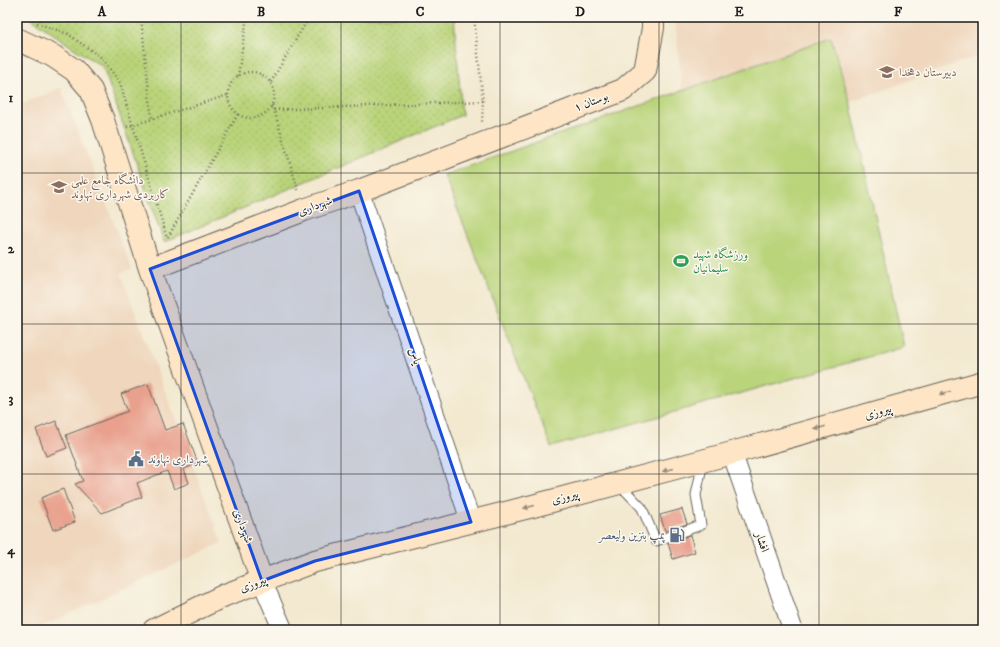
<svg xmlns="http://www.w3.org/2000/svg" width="1000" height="647" font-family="'IM FELL DW Pica',Amiri,serif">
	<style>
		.built { fill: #efd6bc }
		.park { fill: url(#park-dots); stroke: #6a784b }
		.garden { fill: #b9d47a; stroke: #6a784b }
		.building { fill: #e9a18e }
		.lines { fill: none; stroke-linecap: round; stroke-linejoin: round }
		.lane-casing { stroke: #67645b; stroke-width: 11 }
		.street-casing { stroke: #67645b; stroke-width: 21 }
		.secondary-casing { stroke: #67645b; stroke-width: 24 }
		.path { stroke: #67645b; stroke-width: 2.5; stroke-dasharray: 1 3; stroke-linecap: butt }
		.lane { stroke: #fff; stroke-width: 9 }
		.street { stroke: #fff; stroke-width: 19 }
		.secondary { stroke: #fde5c5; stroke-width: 22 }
		.oneway { fill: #988b79 }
		.marked { fill: #1d4ed8; fill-opacity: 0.2; stroke: #1d4ed8; stroke-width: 3; stroke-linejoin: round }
		.grid { fill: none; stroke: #1c1c1c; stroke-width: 1; stroke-opacity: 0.55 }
		.labels { text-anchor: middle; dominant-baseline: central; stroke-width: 3; stroke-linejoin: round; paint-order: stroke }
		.education-label { font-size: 12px; fill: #785e54; stroke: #fbf7ec; text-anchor: start }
		.street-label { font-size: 12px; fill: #1c1c1c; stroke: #fbf7ec }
		.leisure-label { font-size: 12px; fill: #27864d; stroke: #fbf7ec; text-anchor: start }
		.service-label { font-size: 12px; fill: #4e5e75; stroke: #fbf7ec; text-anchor: start }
		.neatline { fill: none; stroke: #1c1c1c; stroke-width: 1.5 }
		.grid-label { font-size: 13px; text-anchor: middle; font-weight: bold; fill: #1c1c1c }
	</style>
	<defs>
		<pattern id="park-dots" width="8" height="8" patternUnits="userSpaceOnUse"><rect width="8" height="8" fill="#b9d47a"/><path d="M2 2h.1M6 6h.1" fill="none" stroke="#9eb569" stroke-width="1.8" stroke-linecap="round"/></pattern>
	</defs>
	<rect width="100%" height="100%" fill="#fbf7ec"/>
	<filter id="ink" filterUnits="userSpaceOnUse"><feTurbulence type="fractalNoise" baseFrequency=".025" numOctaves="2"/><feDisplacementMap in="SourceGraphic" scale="8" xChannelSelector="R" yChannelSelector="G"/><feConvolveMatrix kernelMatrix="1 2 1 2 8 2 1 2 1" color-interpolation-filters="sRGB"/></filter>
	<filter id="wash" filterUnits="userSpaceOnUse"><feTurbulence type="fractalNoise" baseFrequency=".012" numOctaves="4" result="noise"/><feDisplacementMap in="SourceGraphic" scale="16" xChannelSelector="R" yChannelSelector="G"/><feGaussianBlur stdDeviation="0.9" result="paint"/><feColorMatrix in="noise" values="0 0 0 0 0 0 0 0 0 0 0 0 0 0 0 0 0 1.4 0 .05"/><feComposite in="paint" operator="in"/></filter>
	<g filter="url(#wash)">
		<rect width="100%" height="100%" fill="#f3e9d0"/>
		<path class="built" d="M 675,17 L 983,17 L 983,54 L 850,102 L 831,38 L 682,90 Z
			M 61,88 L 132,269 L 100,282 L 121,274 L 222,543 L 34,630 L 17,630 L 17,106 Z"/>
		<path class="park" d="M 29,17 L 454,17 L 462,115 L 164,242 L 103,67 L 72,47 Z"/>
		<path class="garden" d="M 831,38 L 850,102 L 904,347 L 551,447 L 444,175 Z"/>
		<g id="blocks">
			<path class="building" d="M 148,384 L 165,430 L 183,424 L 198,463 L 184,469 L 189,483 L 174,489 L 167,471 L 137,483 L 142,497 L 102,513 L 75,484 L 83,481 L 66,435 L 128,411 L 121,394 Z
				M 56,421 L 67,448 L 46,456 L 36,429 Z
				M 63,489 L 75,522 L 53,530 L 41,498 Z
				M 682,509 L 687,524 L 665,531 L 660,515 Z
				M 690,535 L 695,552 L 673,559 L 668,543 Z"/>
		</g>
	</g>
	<g filter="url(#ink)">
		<use href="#blocks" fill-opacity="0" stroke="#67645b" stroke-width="1"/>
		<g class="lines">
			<g class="lane-casing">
				<path id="lane" d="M 619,484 L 642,508 L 656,541 L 701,525 L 696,495 L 703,462"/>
			</g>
			<g class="street-casing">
				<path id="street" d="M 359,191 L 471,522
					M 732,453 L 793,630
					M 262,581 L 283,630"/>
			</g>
			<g class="secondary-casing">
				<path id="secondary" d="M 17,39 L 53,56 L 74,70 L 91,90 L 103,120 L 150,269
					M 262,581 L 150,269 L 304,210 L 359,191 L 623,90 L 645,71 L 653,28 L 653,17
					M 154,630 L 225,595 L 315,561 L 533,506 L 732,453 L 983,382"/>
			</g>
			<path class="path" d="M 141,17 L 152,120
				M 474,17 L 483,101 L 482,122
				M 37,23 L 68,34 L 102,58 L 120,83 L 167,238
				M228 95a23 23 0 1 1 46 0a23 23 0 1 1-46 0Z
				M 238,76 L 247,17
				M 271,82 L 309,17
				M 272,105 L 274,110 L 298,190
				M 274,110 L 483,101
				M 127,127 L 228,95
				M 168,237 L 238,114"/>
			<use href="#lane" class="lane"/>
			<use href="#street" class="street"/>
			<use href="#secondary" class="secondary"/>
		</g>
		<defs><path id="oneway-solid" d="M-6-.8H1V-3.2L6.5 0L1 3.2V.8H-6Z"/></defs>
		<g class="oneway">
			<use href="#oneway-solid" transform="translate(945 393) rotate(164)"/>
			<use href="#oneway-solid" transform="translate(820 428) rotate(164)"/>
			<use href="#oneway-solid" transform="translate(668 470) rotate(165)"/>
			<use href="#oneway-solid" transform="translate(529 507) rotate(166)"/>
		</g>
	</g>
	<path class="marked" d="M 359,191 L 471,522 L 315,561 L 262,581 L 150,269 Z"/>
	<path class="grid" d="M 181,17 L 181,630M 341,17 L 341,630M 500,17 L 500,630M 659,17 L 659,630M 819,17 L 819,630M 17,173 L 983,173M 17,324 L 983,324M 17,474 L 983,474"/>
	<defs>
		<g id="school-bare" transform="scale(1.2)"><path d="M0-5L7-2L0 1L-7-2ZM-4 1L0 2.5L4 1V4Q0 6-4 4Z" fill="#8d6e63" stroke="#fbf7ec" stroke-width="2.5" paint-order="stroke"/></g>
		<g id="university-bare" transform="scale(1.2)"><path d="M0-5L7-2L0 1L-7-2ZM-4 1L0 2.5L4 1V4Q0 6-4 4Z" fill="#8d6e63" stroke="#fbf7ec" stroke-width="2.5" paint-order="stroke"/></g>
		<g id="stadium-bare" transform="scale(1.2)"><path d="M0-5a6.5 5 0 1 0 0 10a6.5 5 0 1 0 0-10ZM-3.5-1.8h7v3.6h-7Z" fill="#2e9e5b" stroke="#fbf7ec" stroke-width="2.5" paint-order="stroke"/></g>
		<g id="civic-bare" transform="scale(1.2)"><path d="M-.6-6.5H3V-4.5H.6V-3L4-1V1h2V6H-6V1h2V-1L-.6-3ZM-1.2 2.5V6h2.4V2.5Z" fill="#5c6f8a" stroke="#fbf7ec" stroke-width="2.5" paint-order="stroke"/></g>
		<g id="fuel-bare" transform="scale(1.2)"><path d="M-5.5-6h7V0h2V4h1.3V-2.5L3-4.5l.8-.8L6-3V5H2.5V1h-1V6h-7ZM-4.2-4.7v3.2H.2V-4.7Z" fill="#5c6f8a" stroke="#fbf7ec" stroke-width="2.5" paint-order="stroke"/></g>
	</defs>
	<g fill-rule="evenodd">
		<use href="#school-bare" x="887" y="72"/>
		<use href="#university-bare" x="59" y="187"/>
		<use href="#stadium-bare" x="681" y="261"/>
		<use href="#civic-bare" x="136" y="459"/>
		<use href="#fuel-bare" x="677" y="535"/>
	</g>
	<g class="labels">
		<g class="education-label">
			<text x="899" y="72">دبیرستان دهخدا</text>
			<text x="71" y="180">دانشگاه جامع علمی<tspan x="71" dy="14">کاربردی شهرداری نهاوند</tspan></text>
		</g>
		<g class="street-label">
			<text transform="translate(591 102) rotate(-21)">بوستان ۱</text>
			<text transform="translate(315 206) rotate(-20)">شهرداری</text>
			<text transform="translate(415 356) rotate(71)">یاس</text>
			<text transform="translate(878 412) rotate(-16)">پیروزی</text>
			<text transform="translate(565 497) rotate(-15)">پیروزی</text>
			<text transform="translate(243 526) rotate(70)">شهرداری</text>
			<text transform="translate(762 542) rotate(71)">افشار</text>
			<text transform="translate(253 584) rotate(-20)">پیروزی</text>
		</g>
		<g class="leisure-label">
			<text x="693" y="254">ورزشگاه شهید<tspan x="693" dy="14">سلیمانیان</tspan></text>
		</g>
		<g class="service-label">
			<text x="148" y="459">شهرداری نهاوند</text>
			<text x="665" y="535" text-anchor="end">پمپ بنزین ولیعصر</text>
		</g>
	</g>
	<rect width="1000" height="647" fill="none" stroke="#fbf7ec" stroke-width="44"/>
	<rect x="22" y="22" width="956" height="603" class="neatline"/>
	<g class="grid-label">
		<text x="102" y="16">A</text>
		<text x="261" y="16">B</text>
		<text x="420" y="16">C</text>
		<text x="580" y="16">D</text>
		<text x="739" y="16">E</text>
		<text x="898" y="16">F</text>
		<text x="11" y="102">1</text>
		<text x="11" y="253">2</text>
		<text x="11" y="403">3</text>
		<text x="11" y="554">4</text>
	</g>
</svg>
